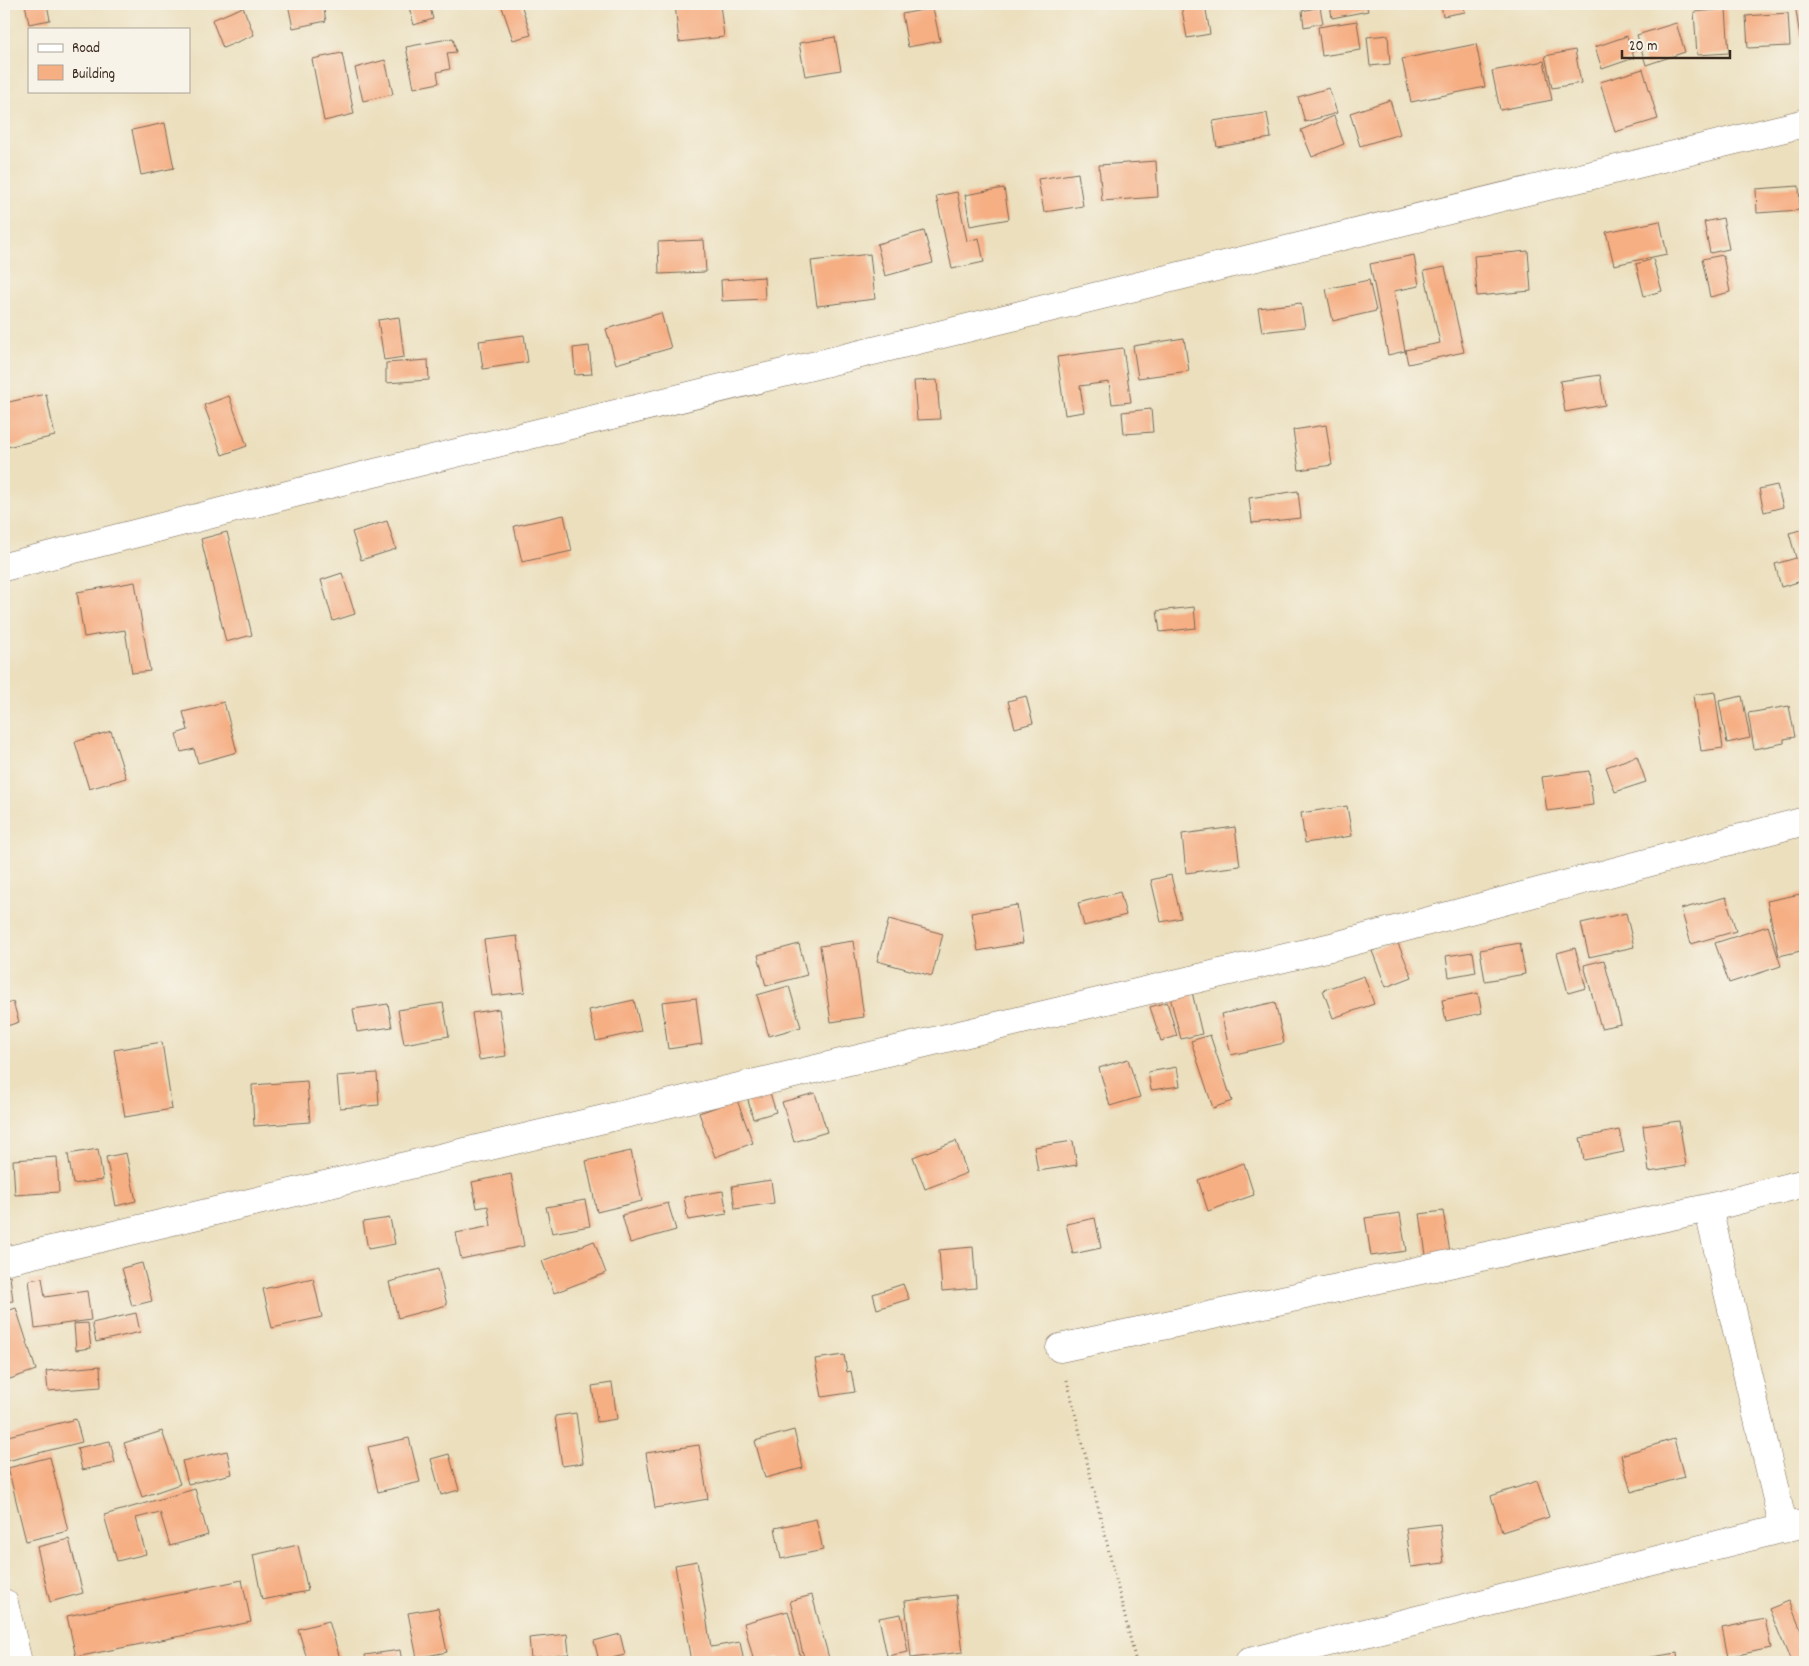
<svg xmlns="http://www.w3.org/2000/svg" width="1809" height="1666" font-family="Dekko,sans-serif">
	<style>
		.building { fill: #f6ae83 }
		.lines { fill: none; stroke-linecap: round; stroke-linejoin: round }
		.minor-casing { stroke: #796956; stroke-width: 29 }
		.path { stroke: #796956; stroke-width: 3; stroke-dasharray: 1 4; stroke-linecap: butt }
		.minor { stroke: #fff; stroke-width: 28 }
	</style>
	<rect width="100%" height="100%" fill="#f7f3e8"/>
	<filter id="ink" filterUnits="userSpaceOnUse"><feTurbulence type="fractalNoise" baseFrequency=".02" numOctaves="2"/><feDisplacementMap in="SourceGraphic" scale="10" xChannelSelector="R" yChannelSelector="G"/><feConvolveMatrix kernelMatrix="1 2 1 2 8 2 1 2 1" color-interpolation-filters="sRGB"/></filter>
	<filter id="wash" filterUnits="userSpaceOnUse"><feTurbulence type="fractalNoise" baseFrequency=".0096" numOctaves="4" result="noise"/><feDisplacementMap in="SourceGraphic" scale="20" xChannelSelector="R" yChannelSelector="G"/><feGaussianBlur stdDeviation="1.12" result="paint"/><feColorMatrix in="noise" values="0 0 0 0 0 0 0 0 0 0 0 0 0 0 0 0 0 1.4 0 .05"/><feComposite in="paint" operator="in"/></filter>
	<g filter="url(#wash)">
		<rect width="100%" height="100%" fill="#ebdfbd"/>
		<g id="blocks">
			<path class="building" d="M 25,4 L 47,4 L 50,20 L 29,24 Z
				M 288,4 L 323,4 L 326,21 L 293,28 Z
				M 408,4 L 429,4 L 433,19 L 414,25 Z
				M 501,4 L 521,4 L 531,35 L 513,40 Z
				M 675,4 L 720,4 L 724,37 L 679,42 Z
				M 1181,4 L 1205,4 L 1210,34 L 1187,38 Z
				M 1330,4 L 1366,4 L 1368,11 L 1332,18 Z
				M 1441,4 L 1463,4 L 1465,12 L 1443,16 Z
				M 1795,4 L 1805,4 L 1805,36 L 1800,37 Z
				M 243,7 L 254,35 L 223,48 L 212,20 Z
				M 1320,7 L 1323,23 L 1304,27 L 1302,11 Z
				M 933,8 L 940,41 L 908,47 L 902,14 Z
				M 1726,9 L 1729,53 L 1697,55 L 1694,12 Z
				M 1788,13 L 1790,46 L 1748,48 L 1746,16 Z
				M 1357,21 L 1361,50 L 1322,56 L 1318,27 Z
				M 1676,23 L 1685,52 L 1646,65 L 1637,35 Z
				M 1388,35 L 1390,64 L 1370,66 L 1367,37 Z
				M 1627,36 L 1634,58 L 1602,69 L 1595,47 Z
				M 835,37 L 841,70 L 805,76 L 799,43 Z
				M 453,38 L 456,52 L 447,53 L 450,69 L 437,72 L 439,83 L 414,88 L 406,47 Z
				M 1476,44 L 1485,87 L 1411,102 L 1402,59 Z
				M 1575,50 L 1581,83 L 1552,88 L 1545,56 Z
				M 342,53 L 354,114 L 324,121 L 312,59 Z
				M 385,60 L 393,94 L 363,101 L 355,68 Z
				M 1544,61 L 1552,100 L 1500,110 L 1492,71 Z
				M 1643,69 L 1658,119 L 1615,132 L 1600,82 Z
				M 1329,88 L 1337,113 L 1305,122 L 1298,97 Z
				M 1390,100 L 1400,134 L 1360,146 L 1350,113 Z
				M 1267,113 L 1271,138 L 1217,147 L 1213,121 Z
				M 1334,116 L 1344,144 L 1312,157 L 1301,130 Z
				M 165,123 L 174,168 L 141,175 L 132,130 Z
				M 1156,161 L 1158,197 L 1102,201 L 1099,165 Z
				M 1078,173 L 1083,206 L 1044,212 L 1038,179 Z
				M 1799,186 L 1800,210 L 1757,213 L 1756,189 Z
				M 1004,188 L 1009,219 L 970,226 L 965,195 Z
				M 957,192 L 967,241 L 979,238 L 984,262 L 952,269 L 936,196 Z
				M 1723,218 L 1729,249 L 1710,253 L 1704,222 Z
				M 1660,221 L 1667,254 L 1614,265 L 1606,232 Z
				M 924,231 L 933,263 L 885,276 L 877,244 Z
				M 704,240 L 706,272 L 659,274 L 658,242 Z
				M 1528,251 L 1531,291 L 1477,296 L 1474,256 Z
				M 870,254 L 875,299 L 817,306 L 811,261 Z
				M 1414,255 L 1419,286 L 1394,291 L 1405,351 L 1388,355 L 1370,264 Z
				M 1723,255 L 1730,292 L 1710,297 L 1702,259 Z
				M 1653,259 L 1662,291 L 1644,296 L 1636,264 Z
				M 1445,267 L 1464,352 L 1408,364 L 1405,350 L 1440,343 L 1424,271 Z
				M 764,277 L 765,299 L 722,301 L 721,280 Z
				M 1369,280 L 1376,311 L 1333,321 L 1326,289 Z
				M 1301,303 L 1305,327 L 1262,332 L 1258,308 Z
				M 661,313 L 671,348 L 616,364 L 606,329 Z
				M 399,317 L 404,357 L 384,360 L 378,320 Z
				M 524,335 L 528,362 L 483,369 L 479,341 Z
				M 1184,338 L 1189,371 L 1138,378 L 1133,346 Z
				M 589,346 L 592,374 L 575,375 L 573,348 Z
				M 1123,348 L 1131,402 L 1112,404 L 1109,382 L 1080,386 L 1084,412 L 1065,415 L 1057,357 Z
				M 428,360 L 429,380 L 386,383 L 386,363 Z
				M 1600,375 L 1605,405 L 1565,412 L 1560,381 Z
				M 937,380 L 940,419 L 917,420 L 914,381 Z
				M 46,394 L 55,436 L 7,447 L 4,431 L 4,403 Z
				M 229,396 L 247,446 L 222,455 L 204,405 Z
				M 1151,409 L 1153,432 L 1124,434 L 1122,412 Z
				M 1326,425 L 1332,465 L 1299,470 L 1293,430 Z
				M 1777,485 L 1783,507 L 1764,512 L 1759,489 Z
				M 1298,491 L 1301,518 L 1252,523 L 1249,498 Z
				M 564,515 L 572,551 L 522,562 L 514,526 Z
				M 387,521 L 396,549 L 361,560 L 352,532 Z
				M 1805,529 L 1805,580 L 1781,587 L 1775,564 L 1796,558 L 1789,533 Z
				M 227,532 L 252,635 L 226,642 L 201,539 Z
				M 342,573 L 355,614 L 333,621 L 321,580 Z
				M 135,582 L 150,671 L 132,673 L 125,630 L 84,637 L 77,592 Z
				M 1194,607 L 1196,628 L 1160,632 L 1157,611 Z
				M 1715,692 L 1723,748 L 1701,751 L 1693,695 Z
				M 1026,696 L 1033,723 L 1015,728 L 1008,701 Z
				M 1742,696 L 1750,738 L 1727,743 L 1719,701 Z
				M 224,702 L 237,752 L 198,763 L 194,749 L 181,752 L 176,734 L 188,730 L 183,712 Z
				M 1789,706 L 1795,737 L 1784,739 L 1784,743 L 1754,749 L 1748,713 Z
				M 111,731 L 126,778 L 89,789 L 75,742 Z
				M 1637,756 L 1646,782 L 1615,792 L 1606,767 Z
				M 1589,771 L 1593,805 L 1547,811 L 1542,777 Z
				M 1347,806 L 1352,836 L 1305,843 L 1301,813 Z
				M 1235,827 L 1240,866 L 1186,873 L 1182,834 Z
				M 1171,875 L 1181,918 L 1161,922 L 1151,880 Z
				M 1120,892 L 1126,915 L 1084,926 L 1078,903 Z
				M 1805,893 L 1805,950 L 1779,956 L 1767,901 Z
				M 1726,897 L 1736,931 L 1691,944 L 1681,909 Z
				M 1017,905 L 1023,943 L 978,951 L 971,913 Z
				M 1626,913 L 1634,947 L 1589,957 L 1581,923 Z
				M 889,919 L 943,934 L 932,976 L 877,961 Z
				M 1768,926 L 1781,966 L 1729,983 L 1715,943 Z
				M 517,936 L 525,992 L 492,996 L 484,940 Z
				M 853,941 L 864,1017 L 831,1022 L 820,946 Z
				M 1397,941 L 1412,977 L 1386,987 L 1372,951 Z
				M 1520,943 L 1525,974 L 1485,981 L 1480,950 Z
				M 799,944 L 807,975 L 766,986 L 758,955 Z
				M 1575,948 L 1586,988 L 1568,993 L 1557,953 Z
				M 1473,952 L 1476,972 L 1449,977 L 1446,956 Z
				M 1604,960 L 1621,1024 L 1601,1028 L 1584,965 Z
				M 1364,976 L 1374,1004 L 1333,1018 L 1323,990 Z
				M 789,986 L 801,1027 L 769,1036 L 757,995 Z
				M 1192,992 L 1202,1034 L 1181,1039 L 1170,997 Z
				M 1478,993 L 1482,1013 L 1446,1021 L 1442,1000 Z
				M 696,998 L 702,1044 L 668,1049 L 662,1002 Z
				M 634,1000 L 641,1031 L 596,1041 L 589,1010 Z
				M 13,1002 L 19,1022 L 4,1027 L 4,1005 Z
				M 1167,1002 L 1177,1036 L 1161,1041 L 1150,1007 Z
				M 1275,1002 L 1284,1043 L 1231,1055 L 1221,1014 Z
				M 443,1003 L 449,1036 L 404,1044 L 398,1010 Z
				M 388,1004 L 392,1027 L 357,1032 L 353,1009 Z
				M 499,1009 L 506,1056 L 479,1060 L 472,1013 Z
				M 1210,1035 L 1232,1101 L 1213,1108 L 1191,1041 Z
				M 162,1042 L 172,1109 L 125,1117 L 114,1050 Z
				M 1128,1059 L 1140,1097 L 1110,1106 L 1099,1068 Z
				M 1177,1067 L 1180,1086 L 1151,1090 L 1148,1072 Z
				M 377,1073 L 379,1105 L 340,1108 L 337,1076 Z
				M 307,1081 L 310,1122 L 254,1126 L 252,1085 Z
				M 769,1090 L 776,1112 L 753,1119 L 747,1096 Z
				M 815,1093 L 827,1132 L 794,1142 L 782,1102 Z
				M 737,1100 L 753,1143 L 715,1157 L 699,1113 Z
				M 1679,1121 L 1686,1166 L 1649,1172 L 1643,1126 Z
				M 1619,1130 L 1624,1152 L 1584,1160 L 1580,1138 Z
				M 956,1141 L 967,1173 L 925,1189 L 913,1157 Z
				M 1073,1141 L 1077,1165 L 1038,1171 L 1034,1147 Z
				M 98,1149 L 103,1180 L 73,1184 L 68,1154 Z
				M 631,1151 L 642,1201 L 597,1212 L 586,1161 Z
				M 126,1153 L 136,1201 L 116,1206 L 106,1157 Z
				M 57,1157 L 59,1192 L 15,1195 L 13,1160 Z
				M 1244,1163 L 1254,1195 L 1208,1211 L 1198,1180 Z
				M 511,1174 L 524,1246 L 461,1259 L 456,1233 L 491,1226 L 488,1206 L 477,1208 L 472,1182 Z
				M 771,1180 L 774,1203 L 735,1209 L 732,1186 Z
				M 723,1191 L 727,1214 L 688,1220 L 684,1197 Z
				M 585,1200 L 590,1226 L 552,1233 L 546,1207 Z
				M 668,1203 L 676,1230 L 630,1243 L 622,1215 Z
				M 1443,1211 L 1450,1252 L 1426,1255 L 1420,1214 Z
				M 1400,1213 L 1406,1251 L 1371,1256 L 1365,1218 Z
				M 390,1218 L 395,1244 L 368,1249 L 363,1222 Z
				M 1095,1218 L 1101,1248 L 1073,1254 L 1066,1224 Z
				M 594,1241 L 606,1273 L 554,1293 L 542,1261 Z
				M 973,1247 L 976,1288 L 942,1291 L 939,1250 Z
				M 142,1263 L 152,1301 L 132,1306 L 122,1268 Z
				M 438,1269 L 447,1305 L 398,1318 L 389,1282 Z
				M 10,1276 L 13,1301 L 4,1302 L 4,1277 Z
				M 42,1278 L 45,1297 L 87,1291 L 91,1320 L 35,1328 L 29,1280 Z
				M 313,1278 L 322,1317 L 272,1328 L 263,1289 Z
				M 903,1284 L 909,1299 L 877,1309 L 873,1294 Z
				M 16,1308 L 36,1370 L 4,1381 L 4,1312 Z
				M 136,1313 L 140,1332 L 96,1342 L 92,1323 Z
				M 88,1323 L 91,1348 L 76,1350 L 74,1324 Z
				M 844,1355 L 847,1372 L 851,1371 L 855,1392 L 822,1397 L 815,1359 Z
				M 100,1366 L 101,1387 L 48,1391 L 46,1371 Z
				M 612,1383 L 617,1419 L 597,1422 L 592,1386 Z
				M 576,1413 L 583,1463 L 562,1466 L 555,1416 Z
				M 76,1419 L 82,1442 L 7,1461 L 4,1437 Z
				M 794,1430 L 803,1468 L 765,1478 L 755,1441 Z
				M 162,1431 L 180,1484 L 142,1497 L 124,1443 Z
				M 409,1438 L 420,1482 L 378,1492 L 368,1447 Z
				M 1674,1439 L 1684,1477 L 1631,1492 L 1621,1455 Z
				M 110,1441 L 115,1463 L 82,1470 L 77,1448 Z
				M 699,1445 L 708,1499 L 655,1508 L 646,1453 Z
				M 227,1451 L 232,1474 L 188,1484 L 182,1461 Z
				M 449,1454 L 459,1490 L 441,1495 L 431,1459 Z
				M 50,1457 L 68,1531 L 26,1541 L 8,1468 Z
				M 1537,1481 L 1549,1517 L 1502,1532 L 1491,1496 Z
				M 195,1489 L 208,1535 L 170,1546 L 160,1512 L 136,1518 L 146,1554 L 117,1561 L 104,1515 Z
				M 816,1519 L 823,1550 L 781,1559 L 775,1528 Z
				M 1440,1524 L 1444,1563 L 1411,1567 L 1406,1528 Z
				M 69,1539 L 83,1593 L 50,1602 L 37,1547 Z
				M 298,1545 L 308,1591 L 262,1600 L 253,1555 Z
				M 697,1561 L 711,1647 L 740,1642 L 744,1662 L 691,1662 L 675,1565 Z
				M 242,1580 L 251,1622 L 76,1657 L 67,1616 Z
				M 812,1595 L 830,1662 L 805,1662 L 790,1601 Z
				M 956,1595 L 963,1652 L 911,1658 L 905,1601 Z
				M 1789,1601 L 1805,1640 L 1805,1658 L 1795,1662 L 1791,1662 L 1769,1609 Z
				M 438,1608 L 447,1652 L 417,1658 L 408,1613 Z
				M 788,1611 L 802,1662 L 781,1662 L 779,1657 L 754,1662 L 744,1623 Z
				M 901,1614 L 908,1652 L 887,1656 L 879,1618 Z
				M 1765,1619 L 1771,1648 L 1728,1657 L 1722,1628 Z
				M 329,1621 L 341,1662 L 308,1662 L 298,1629 Z
				M 567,1634 L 569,1654 L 531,1658 L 529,1638 Z
				M 620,1634 L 625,1655 L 599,1661 L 594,1641 Z
				M 400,1650 L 402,1662 L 366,1662 L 365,1655 Z
				M 1677,1653 L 1678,1662 L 1626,1662 L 1626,1661 Z"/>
		</g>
	</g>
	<g filter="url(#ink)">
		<use href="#blocks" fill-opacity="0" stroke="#796956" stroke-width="1"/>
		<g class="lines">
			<g class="minor-casing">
				<path id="minor" d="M 4,567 L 358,477 L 1805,123
					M 1708,1208 L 1784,1529
					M 4,1261 L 1335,946 L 1805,821
					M 1060,1348 L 1708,1208 L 1805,1183
					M 4,1603 L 18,1662
					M 1249,1662 L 1805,1523"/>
			</g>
			<path class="path" d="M 1067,1380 L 1136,1662"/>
			<use href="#minor" class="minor"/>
		</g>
	</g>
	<rect width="1809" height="1666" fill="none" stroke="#f7f3e8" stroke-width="20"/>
	<rect x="28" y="28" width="162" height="65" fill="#f7f3e8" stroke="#aca397"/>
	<rect x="38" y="44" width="25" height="8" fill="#ffffff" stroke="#aca397"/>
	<text x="72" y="52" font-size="15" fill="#3b2a1e">Road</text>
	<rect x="38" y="65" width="25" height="15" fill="#f6ae83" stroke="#aca397"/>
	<text x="72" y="78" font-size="15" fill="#3b2a1e">Building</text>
	<path d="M1622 50v8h108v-8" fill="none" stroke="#3b2a1e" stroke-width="2.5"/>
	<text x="1629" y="50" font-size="15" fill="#3b2a1e" stroke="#f7f3e8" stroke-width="4" paint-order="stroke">20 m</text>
</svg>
